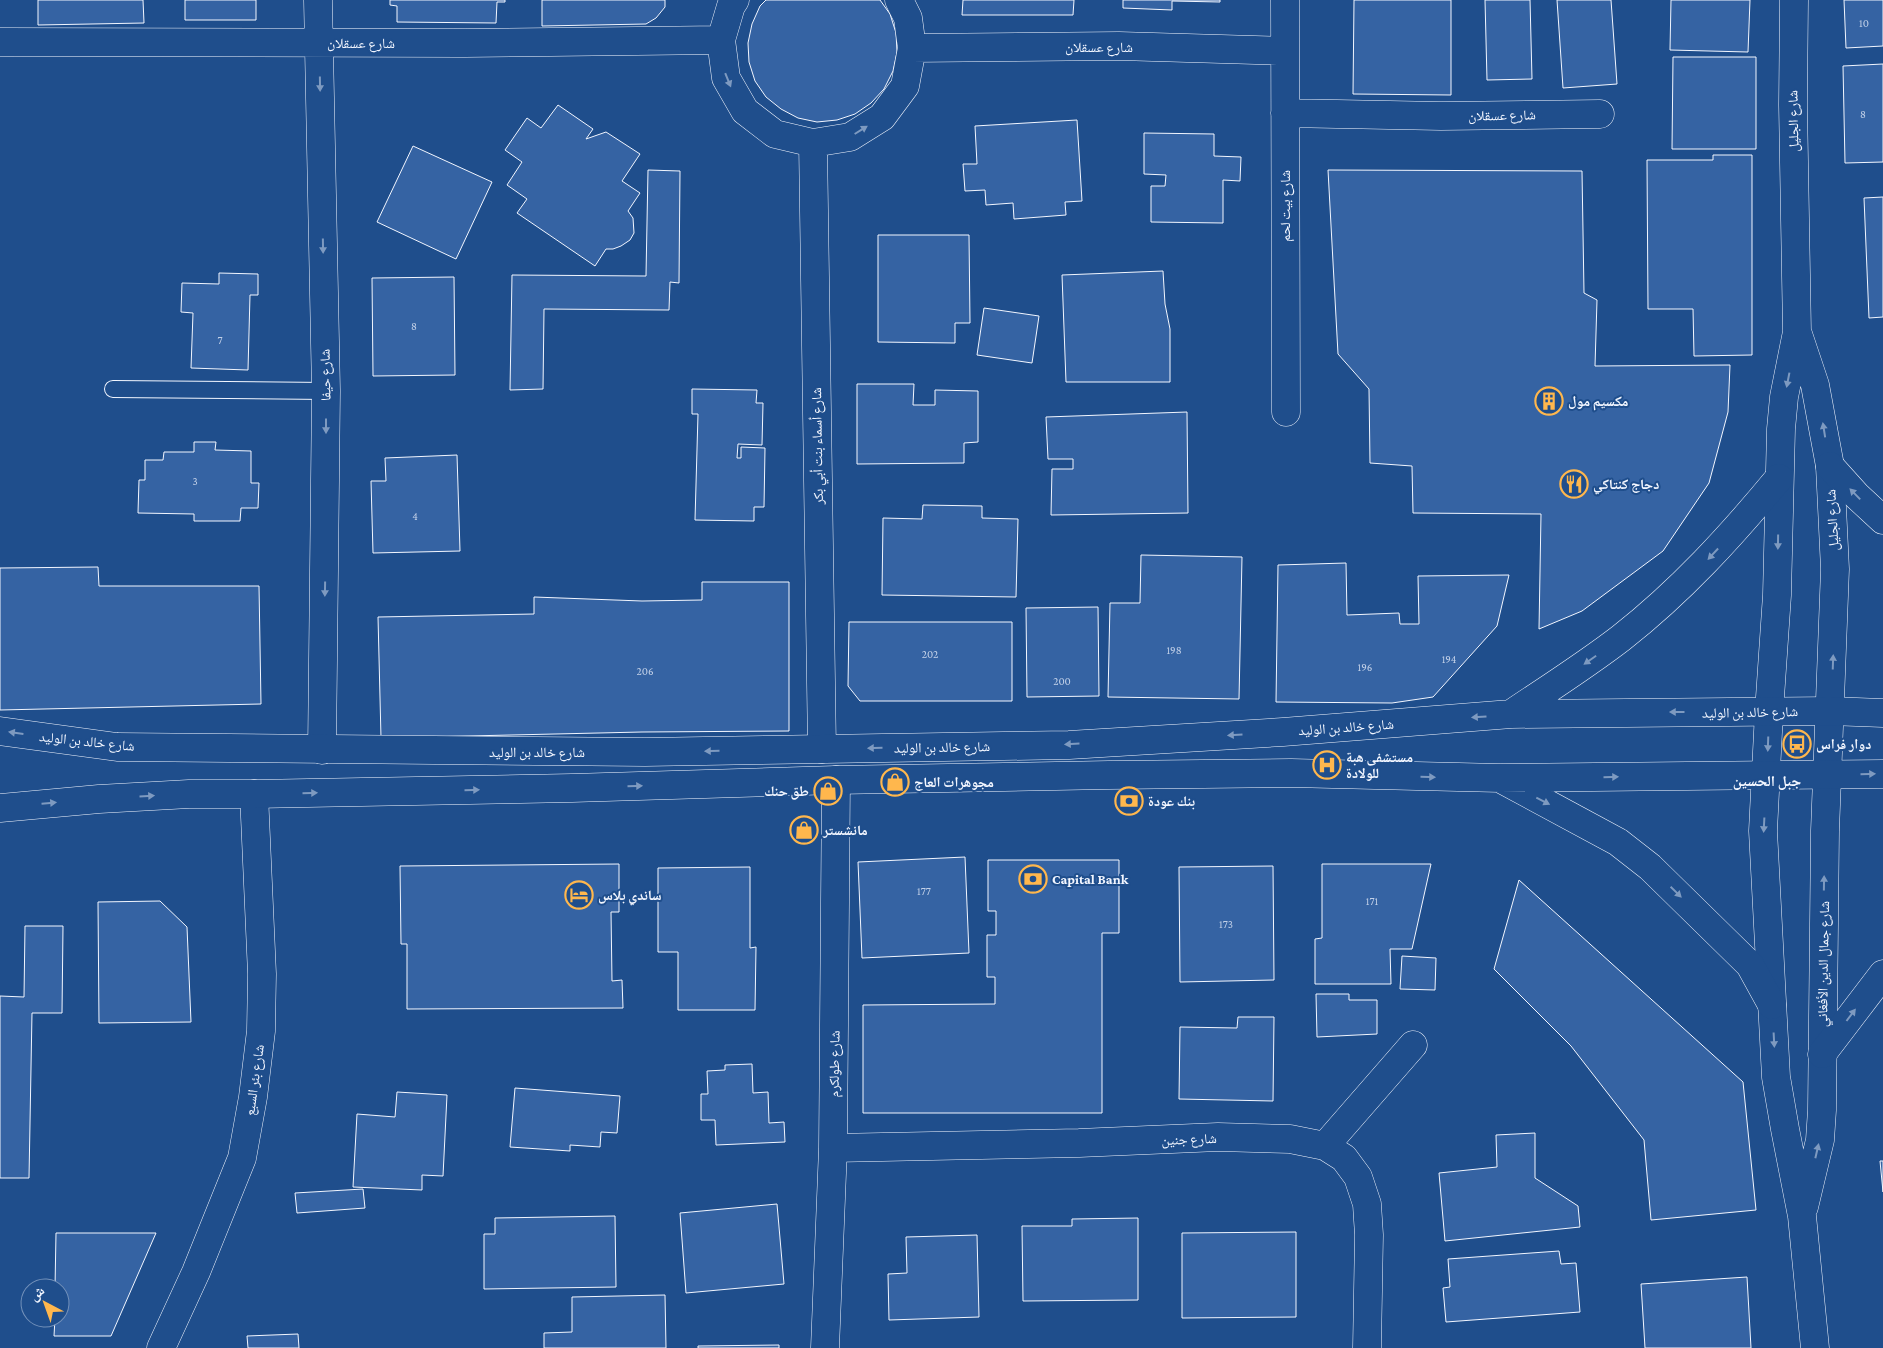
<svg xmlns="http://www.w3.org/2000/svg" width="1883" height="1348" font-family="'Crimson Pro','Noto Naskh Arabic',serif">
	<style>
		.building { fill: #3563a3; stroke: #f2f6ff }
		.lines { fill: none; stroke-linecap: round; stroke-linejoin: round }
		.lane-casing { stroke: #f2f6ff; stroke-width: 18 }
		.street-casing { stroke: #f2f6ff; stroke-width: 29 }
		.secondary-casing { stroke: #f2f6ff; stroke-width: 29 }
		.primary-casing { stroke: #f2f6ff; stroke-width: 29 }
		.lane { stroke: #1f4e8c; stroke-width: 16 }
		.street { stroke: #1f4e8c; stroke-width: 28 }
		.secondary { stroke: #1f4e8c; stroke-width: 28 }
		.primary { stroke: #1f4e8c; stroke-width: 28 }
		.oneway { fill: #7e9ac0 }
		.labels { text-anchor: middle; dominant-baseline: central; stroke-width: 4; stroke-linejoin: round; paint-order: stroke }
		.number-label { font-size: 11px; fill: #c3d1e8 }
		.street-label { font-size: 14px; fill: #f2f6ff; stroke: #1f4e8c }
		.poi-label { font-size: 14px; font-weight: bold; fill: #f2f6ff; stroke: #1f4e8c; text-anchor: start }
		.neighbourhood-label { font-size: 15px; font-weight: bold; fill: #f2f6ff; stroke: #1f4e8c }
	</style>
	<rect width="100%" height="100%" fill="#1f4e8c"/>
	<path class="building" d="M 38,0 L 143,0 L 144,23 L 38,25 Z
		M 185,0 L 256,0 L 256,20 L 185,20 Z
		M 390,0 L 505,0 L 505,2 L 497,2 L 496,23 L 397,22 L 397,6 L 390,5 Z
		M 542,0 L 665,0 L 665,7 L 656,18 L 646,24 L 542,26 Z
		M 766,0 L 880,0 L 890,14 L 896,33 L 897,52 L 893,71 L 884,89 L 871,103 L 855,114 L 837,120 L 817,122 L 798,118 L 781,109 L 766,97 L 755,81 L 749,62 L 748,43 L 752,24 L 760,6 Z
		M 963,0 L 1074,0 L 1073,15 L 962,15 Z
		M 1123,0 L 1220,0 L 1220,2 L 1172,1 L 1172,10 L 1123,8 Z
		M 1354,0 L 1451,0 L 1451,95 L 1353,94 Z
		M 1485,0 L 1530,0 L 1532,79 L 1487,80 Z
		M 1557,0 L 1611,0 L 1617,84 L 1563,88 Z
		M 1671,0 L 1750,0 L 1748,52 L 1670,50 Z
		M 1844,0 L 1883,0 L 1883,46 L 1846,48 Z
		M 1673,57 L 1756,57 L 1756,149 L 1672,149 Z
		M 1883,64 L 1883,162 L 1845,163 L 1843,66 Z
		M 558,105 L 593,129 L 586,139 L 606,132 L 640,154 L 622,181 L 640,193 L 628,211 L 633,218 L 634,233 L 630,240 L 621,246 L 613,249 L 606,249 L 595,266 L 517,213 L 527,199 L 507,185 L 522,162 L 505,150 L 527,118 L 541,128 Z
		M 1077,120 L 1082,201 L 1065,202 L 1066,215 L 1014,219 L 1013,203 L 986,205 L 985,190 L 965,191 L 963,164 L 977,164 L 975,126 Z
		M 1144,133 L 1214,134 L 1214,156 L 1241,157 L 1240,181 L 1223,180 L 1223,223 L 1151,222 L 1151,186 L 1165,186 L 1166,175 L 1144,174 Z
		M 413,146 L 492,182 L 456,259 L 377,222 Z
		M 1713,155 L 1752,155 L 1752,355 L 1694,356 L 1693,309 L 1648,309 L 1647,160 L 1713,160 Z
		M 648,170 L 680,171 L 679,283 L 670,282 L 669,310 L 544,309 L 543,389 L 510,390 L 512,275 L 646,276 Z
		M 1328,170 L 1582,171 L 1584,293 L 1597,300 L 1595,366 L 1730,365 L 1728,412 L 1709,483 L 1663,551 L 1582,611 L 1539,629 L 1541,514 L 1413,513 L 1412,466 L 1370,463 L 1369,389 L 1338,354 Z
		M 1883,197 L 1883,317 L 1869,318 L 1864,198 Z
		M 878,235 L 969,235 L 970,323 L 955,323 L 955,343 L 878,342 Z
		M 1163,271 L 1165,304 L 1170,329 L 1170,382 L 1066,382 L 1062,275 Z
		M 219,273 L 258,274 L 258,295 L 250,295 L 248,370 L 191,368 L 193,313 L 181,312 L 182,283 L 219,284 Z
		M 454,277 L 455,375 L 373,376 L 372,278 Z
		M 984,308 L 1039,316 L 1032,363 L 977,355 Z
		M 857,384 L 914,384 L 913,405 L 935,405 L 935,390 L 978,391 L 978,442 L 964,443 L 964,463 L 857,464 Z
		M 692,389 L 757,390 L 756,403 L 763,403 L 762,445 L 738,444 L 737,458 L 741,458 L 741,447 L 765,448 L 764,507 L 754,507 L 754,521 L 695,520 L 698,414 L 692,414 Z
		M 1187,412 L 1188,513 L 1051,515 L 1052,469 L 1073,469 L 1073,459 L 1048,459 L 1046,417 Z
		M 194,442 L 216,442 L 215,450 L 251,451 L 251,483 L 259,483 L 258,508 L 241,508 L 240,521 L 194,521 L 194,514 L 138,513 L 139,480 L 145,480 L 145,460 L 163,460 L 164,452 L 194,452 Z
		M 457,455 L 460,551 L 373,553 L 371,481 L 386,481 L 385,458 Z
		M 923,505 L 982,506 L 982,518 L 1018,519 L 1016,597 L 882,595 L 883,518 L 922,519 Z
		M 1141,555 L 1242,557 L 1239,699 L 1108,697 L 1110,603 L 1140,603 Z
		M 1346,563 L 1347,615 L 1399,613 L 1400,624 L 1419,624 L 1418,576 L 1509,575 L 1497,626 L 1433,697 L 1392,703 L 1276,702 L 1278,565 Z
		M 98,567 L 99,586 L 259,586 L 261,704 L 0,710 L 0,568 Z
		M 702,582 L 789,582 L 789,731 L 642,732 L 381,738 L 378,617 L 534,614 L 534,597 L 642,601 L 702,600 Z
		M 1098,607 L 1099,696 L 1027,697 L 1026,608 Z
		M 849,622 L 1012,622 L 1012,701 L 860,701 L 848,686 Z
		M 965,857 L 969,953 L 862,958 L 858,862 Z
		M 988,860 L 1119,860 L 1119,933 L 1102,933 L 1102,1113 L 863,1113 L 863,1005 L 995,1004 L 995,977 L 987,977 L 987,935 L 996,935 L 996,911 L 988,911 Z
		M 619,864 L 619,912 L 611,912 L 612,981 L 622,980 L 623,1008 L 407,1009 L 407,944 L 401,944 L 400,866 Z
		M 1322,864 L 1431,864 L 1412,949 L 1390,949 L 1391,984 L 1315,984 L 1315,939 L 1322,938 Z
		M 1273,866 L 1274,980 L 1180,982 L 1179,867 Z
		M 750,867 L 750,948 L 756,947 L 755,1010 L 678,1010 L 678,952 L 658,952 L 658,868 Z
		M 1519,880 L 1743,1082 L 1756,1210 L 1651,1220 L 1644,1140 L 1571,1046 L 1494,969 Z
		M 160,901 L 187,927 L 191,1022 L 99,1023 L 98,902 Z
		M 25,926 L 63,926 L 62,1013 L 32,1013 L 29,1178 L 0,1178 L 0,996 L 24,997 Z
		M 1402,956 L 1436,958 L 1435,990 L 1400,989 Z
		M 1316,994 L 1349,994 L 1349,1000 L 1377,1000 L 1377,1034 L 1317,1037 Z
		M 1238,1017 L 1274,1017 L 1273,1101 L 1179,1099 L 1180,1027 L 1237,1028 Z
		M 752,1064 L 753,1093 L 768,1092 L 769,1123 L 784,1122 L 785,1142 L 716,1145 L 715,1120 L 701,1120 L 701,1094 L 708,1094 L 707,1071 L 725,1070 L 725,1065 Z
		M 515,1088 L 620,1096 L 617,1133 L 601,1132 L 600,1147 L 570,1145 L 570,1151 L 510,1147 Z
		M 397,1092 L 447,1095 L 443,1176 L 422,1175 L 422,1190 L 353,1187 L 357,1114 L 395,1117 Z
		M 1535,1133 L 1535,1178 L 1578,1206 L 1580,1227 L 1445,1241 L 1439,1173 L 1497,1167 L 1496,1135 Z
		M 1880,1161 L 1883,1161 L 1883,1192 Z
		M 363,1189 L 365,1208 L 297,1213 L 295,1193 Z
		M 777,1204 L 784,1284 L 686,1293 L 680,1213 Z
		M 615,1216 L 616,1287 L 484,1289 L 484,1234 L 495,1234 L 495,1218 Z
		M 1138,1218 L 1138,1300 L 1023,1301 L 1022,1226 L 1072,1226 L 1072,1219 Z
		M 1296,1232 L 1296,1317 L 1182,1318 L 1182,1233 Z
		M 56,1233 L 156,1233 L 111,1336 L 54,1336 L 55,1318 L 60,1318 L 60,1288 L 55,1288 Z
		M 977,1235 L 979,1317 L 889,1320 L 888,1274 L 907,1273 L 906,1237 Z
		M 1559,1251 L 1561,1264 L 1576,1263 L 1580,1312 L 1446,1322 L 1443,1288 L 1450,1287 L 1448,1259 Z
		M 1747,1277 L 1751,1348 L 1645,1348 L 1641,1284 Z
		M 665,1295 L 666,1348 L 544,1348 L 544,1333 L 572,1332 L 572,1297 Z
		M 298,1334 L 299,1348 L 248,1348 L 247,1336 Z
		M 779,1345 L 779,1348 L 698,1348 L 698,1346 Z"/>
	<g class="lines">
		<g class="lane-casing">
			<path id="lane" d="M 113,389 L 326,391"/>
		</g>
		<g class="street-casing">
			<path id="street" d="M 318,0 L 326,391 L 322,750
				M 735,0 L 731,6 L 721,40 L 726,78 L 745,111 L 775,134 L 813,143 L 850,137 L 882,117 L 905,86 L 912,48 L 908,18 L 899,0
				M 1285,0 L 1286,412
				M 0,42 L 465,43 L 721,40
				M 912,48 L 1119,46 L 1285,51
				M 1285,113 L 1441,116 L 1600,114
				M 813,143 L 822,749
				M 1325,1146 L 1413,1045
				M 833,1148 L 1079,1143 L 1218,1137 L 1290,1139 L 1325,1146 L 1344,1158 L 1358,1177 L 1367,1204 L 1369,1235 L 1367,1348
				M 825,1348 L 833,1148 L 836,780"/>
		</g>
		<g class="secondary-casing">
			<path id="secondary" d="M 1794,0 L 1793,105 L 1797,332 L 1784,397 L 1781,429 L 1777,595 L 1769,712 L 1763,831 L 1776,1077 L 1785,1129 L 1802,1216 L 1815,1348
				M 1798,334 L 1815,385 L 1830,466 L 1835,569 L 1825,831 L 1822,1110 L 1820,1140 L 1804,1207
				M 161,1348 L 196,1272 L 242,1158 L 253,1097 L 261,1031 L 262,974 L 254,794"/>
		</g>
		<g class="primary-casing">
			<path id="primary" d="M 1830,466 L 1857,496 L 1883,520
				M 1511,714 C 1548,689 1586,665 1621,638 C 1681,591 1731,536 1779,478
				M 0,731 L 117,747 L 645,752 L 1069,745 L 1283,732 L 1511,714 L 1830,711 L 1883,713
				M 1503,780 L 1618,842 L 1650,867 L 1750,965 L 1772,1005
				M 0,808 L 99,799 L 189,794 L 254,794 L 572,788 L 836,780 L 1109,775 L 1291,773 L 1500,778 L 1883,774
				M 1822,1054 L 1883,974"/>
		</g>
		<use href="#lane" class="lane"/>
		<use href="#street" class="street"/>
		<use href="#secondary" class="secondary"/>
		<use href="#primary" class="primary"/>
	</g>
	<defs><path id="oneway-solid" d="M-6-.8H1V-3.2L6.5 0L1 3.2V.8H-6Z" transform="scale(1.25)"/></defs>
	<g class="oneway">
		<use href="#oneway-solid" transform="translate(728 80) rotate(68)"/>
		<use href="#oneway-solid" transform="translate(320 84) rotate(89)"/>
		<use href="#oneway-solid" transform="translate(861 130) rotate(-32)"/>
		<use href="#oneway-solid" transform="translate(323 246) rotate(89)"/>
		<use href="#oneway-solid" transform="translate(1788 380) rotate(101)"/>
		<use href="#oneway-solid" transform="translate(326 426) rotate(90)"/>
		<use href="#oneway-solid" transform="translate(1824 430) rotate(-99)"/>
		<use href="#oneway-solid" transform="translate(1855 494) rotate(-134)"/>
		<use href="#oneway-solid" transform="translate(1778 542) rotate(91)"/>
		<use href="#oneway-solid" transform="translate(1713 554) rotate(133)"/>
		<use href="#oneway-solid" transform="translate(325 589) rotate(91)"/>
		<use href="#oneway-solid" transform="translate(1590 660) rotate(145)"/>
		<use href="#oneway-solid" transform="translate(1833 662) rotate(-88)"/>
		<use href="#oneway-solid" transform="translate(1677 712) rotate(-180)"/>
		<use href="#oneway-solid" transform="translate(1479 717) rotate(176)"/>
		<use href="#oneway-solid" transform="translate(16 733) rotate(-172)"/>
		<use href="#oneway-solid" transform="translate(1235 735) rotate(177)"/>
		<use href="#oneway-solid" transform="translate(1072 744) rotate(177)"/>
		<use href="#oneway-solid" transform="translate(1768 744) rotate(92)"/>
		<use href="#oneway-solid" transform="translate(875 748) rotate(179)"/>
		<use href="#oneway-solid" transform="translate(712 751) rotate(179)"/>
		<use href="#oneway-solid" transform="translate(1868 774) rotate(-2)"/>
		<use href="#oneway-solid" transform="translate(1428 777) rotate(1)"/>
		<use href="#oneway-solid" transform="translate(1611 777) rotate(-1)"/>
		<use href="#oneway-solid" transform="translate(635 786) rotate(-2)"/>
		<use href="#oneway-solid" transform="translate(472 790) rotate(-1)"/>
		<use href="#oneway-solid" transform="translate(310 793) rotate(-1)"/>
		<use href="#oneway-solid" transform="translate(147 796) rotate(-3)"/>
		<use href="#oneway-solid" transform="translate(1543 801) rotate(27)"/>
		<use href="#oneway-solid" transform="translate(49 803) rotate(-5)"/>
		<use href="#oneway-solid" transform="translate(1764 825) rotate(93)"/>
		<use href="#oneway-solid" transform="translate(1824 883) rotate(-89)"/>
		<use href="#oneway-solid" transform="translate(1676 892) rotate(44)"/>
		<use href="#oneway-solid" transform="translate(1851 1015) rotate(-53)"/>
		<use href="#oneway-solid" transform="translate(1774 1040) rotate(87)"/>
		<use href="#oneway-solid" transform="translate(1817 1151) rotate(-77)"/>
	</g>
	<defs>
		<g id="building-ring" transform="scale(1.4375)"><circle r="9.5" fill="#1f4e8c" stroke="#ffb74d" stroke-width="1.5"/><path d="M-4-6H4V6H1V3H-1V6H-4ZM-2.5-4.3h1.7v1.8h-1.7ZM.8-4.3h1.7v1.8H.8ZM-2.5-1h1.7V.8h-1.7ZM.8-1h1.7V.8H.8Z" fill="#ffb74d"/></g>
		<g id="restaurant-ring" transform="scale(1.4375)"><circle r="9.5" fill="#1f4e8c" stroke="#ffb74d" stroke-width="1.5"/><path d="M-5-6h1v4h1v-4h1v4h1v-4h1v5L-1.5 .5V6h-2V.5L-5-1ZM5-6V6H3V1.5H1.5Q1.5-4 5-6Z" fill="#ffb74d"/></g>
		<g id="bus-ring" transform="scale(1.4375)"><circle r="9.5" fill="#1f4e8c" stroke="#ffb74d" stroke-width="1.5"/><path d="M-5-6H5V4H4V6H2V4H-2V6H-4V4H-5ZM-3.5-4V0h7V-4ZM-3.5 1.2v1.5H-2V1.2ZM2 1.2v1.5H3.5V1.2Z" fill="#ffb74d"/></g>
		<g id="hospital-ring" transform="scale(1.4375)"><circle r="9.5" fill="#1f4e8c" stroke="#ffb74d" stroke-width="1.5"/><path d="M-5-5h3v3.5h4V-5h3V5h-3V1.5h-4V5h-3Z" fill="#ffb74d"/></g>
		<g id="shop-ring" transform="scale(1.4375)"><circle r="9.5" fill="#1f4e8c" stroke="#ffb74d" stroke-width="1.5"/><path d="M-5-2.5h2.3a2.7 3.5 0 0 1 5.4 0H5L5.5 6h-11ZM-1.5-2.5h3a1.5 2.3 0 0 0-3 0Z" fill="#ffb74d"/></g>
		<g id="bank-ring" transform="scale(1.4375)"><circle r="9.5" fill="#1f4e8c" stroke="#ffb74d" stroke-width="1.5"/><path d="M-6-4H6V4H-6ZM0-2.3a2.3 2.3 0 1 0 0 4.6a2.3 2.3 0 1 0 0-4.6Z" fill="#ffb74d"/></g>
		<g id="hotel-ring" transform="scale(1.4375)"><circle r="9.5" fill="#1f4e8c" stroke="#ffb74d" stroke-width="1.5"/><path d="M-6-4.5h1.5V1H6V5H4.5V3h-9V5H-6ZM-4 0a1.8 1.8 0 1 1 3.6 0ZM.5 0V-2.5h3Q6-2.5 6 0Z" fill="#ffb74d"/></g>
	</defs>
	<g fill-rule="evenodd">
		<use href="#building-ring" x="1549" y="401"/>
		<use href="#restaurant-ring" x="1574" y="484"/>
		<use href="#bus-ring" x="1797" y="744"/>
		<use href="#hospital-ring" x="1327" y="765"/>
		<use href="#shop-ring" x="895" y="782"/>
		<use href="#shop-ring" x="828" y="791"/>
		<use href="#bank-ring" x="1129" y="801"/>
		<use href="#shop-ring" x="804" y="830"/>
		<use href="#bank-ring" x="1033" y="879"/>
		<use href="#hotel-ring" x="579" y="895"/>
	</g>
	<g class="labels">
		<g class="number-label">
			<text x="1864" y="23">10</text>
			<text x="1863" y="114">8</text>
			<text x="414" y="326">8</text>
			<text x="220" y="340">7</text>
			<text x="195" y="481">3</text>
			<text x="415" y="516">4</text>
			<text x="1174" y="650">198</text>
			<text x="930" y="654">202</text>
			<text x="1449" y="659">194</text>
			<text x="1365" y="667">196</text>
			<text x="645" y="671">206</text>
			<text x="1062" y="681">200</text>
			<text x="924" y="891">177</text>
			<text x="1372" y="901">171</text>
			<text x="1226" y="924">173</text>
		</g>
		<g class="street-label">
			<text x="361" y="43">شارع عسقلان</text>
			<text x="1099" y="47">شارع عسقلان</text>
			<text transform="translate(1502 115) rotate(-1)">شارع عسقلان</text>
			<text transform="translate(1793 121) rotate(-91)">شارع الجليل</text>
			<text transform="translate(1285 206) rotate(-90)">شارع بيت لحم</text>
			<text transform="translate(325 375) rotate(-91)">شارع حيفا</text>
			<text transform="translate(817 446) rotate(-91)">شارع أسماء بنت أبي بكر</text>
			<text transform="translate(1832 520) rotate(-93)">شارع الجليل</text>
			<text transform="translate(1750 712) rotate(-1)">شارع خالد بن الوليد</text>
			<text transform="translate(1346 727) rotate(-4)">شارع خالد بن الوليد</text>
			<text transform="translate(87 741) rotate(6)">شارع خالد بن الوليد</text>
			<text transform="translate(942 747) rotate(-1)">شارع خالد بن الوليد</text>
			<text x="537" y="752">شارع خالد بن الوليد</text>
			<text transform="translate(1823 964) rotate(-89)">شارع جمال الدين الأفغاني</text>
			<text transform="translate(834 1064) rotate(-89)">شارع طولكرم</text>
			<text transform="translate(254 1080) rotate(-82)">شارع بئر السبع</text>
			<text transform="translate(1189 1139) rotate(-2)">شارع جنين</text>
		</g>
		<g class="poi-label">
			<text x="1568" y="401">مكسيم مول</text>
			<text x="1593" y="484">دجاج كنتاكي</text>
			<text x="1816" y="744">دوار فراس</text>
			<text x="1346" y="757">مستشفى هبة<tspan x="1346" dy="16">للولادة</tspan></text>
			<text x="914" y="782">مجوهرات العاج</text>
			<text x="809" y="791" text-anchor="end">طق حنك</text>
			<text x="1148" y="801">بنك عودة</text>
			<text x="823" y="830">مانشستر</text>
			<text x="1052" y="879">Capital Bank</text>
			<text x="598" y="895">ساندي بلاس</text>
		</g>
		<g class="neighbourhood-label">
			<text x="1767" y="781">جبل الحسين</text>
		</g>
	</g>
	<g transform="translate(45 1303) rotate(319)"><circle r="24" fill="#1f4e8c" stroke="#7391ba"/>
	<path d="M0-4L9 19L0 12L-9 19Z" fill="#ffb74d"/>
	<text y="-8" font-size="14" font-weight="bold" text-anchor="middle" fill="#f2f6ff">ش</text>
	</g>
</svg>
